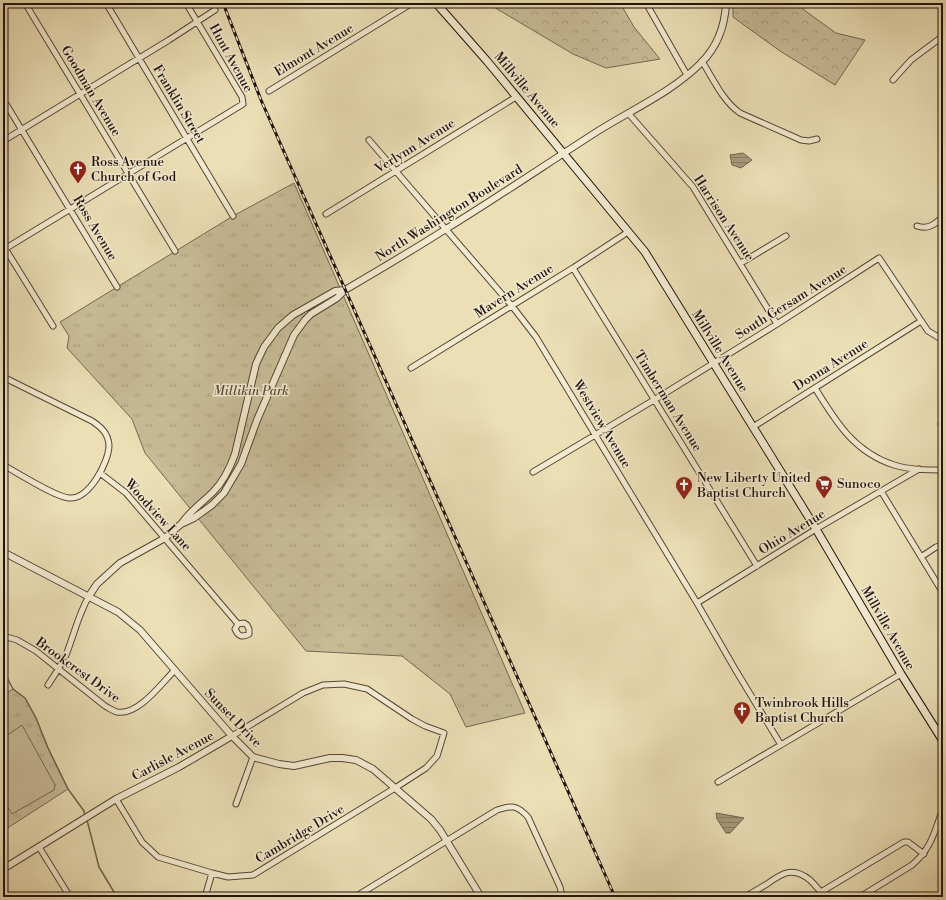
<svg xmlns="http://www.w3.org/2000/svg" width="946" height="900" font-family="'Libre Bodoni',serif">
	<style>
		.grass { fill: url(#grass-tufts); stroke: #746852 }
		.forest { fill: url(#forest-crowns); stroke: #746852 }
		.pitch { fill: #c9bc99; stroke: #746852 }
		.water { fill: url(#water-rules); stroke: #71644f }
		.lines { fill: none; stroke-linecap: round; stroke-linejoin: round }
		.stream { stroke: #71644f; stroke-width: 1.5 }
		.minor-casing { stroke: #534636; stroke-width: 7 }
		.tertiary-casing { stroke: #534636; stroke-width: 8 }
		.secondary-casing { stroke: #20130c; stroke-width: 9 }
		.minor { stroke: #f3ead0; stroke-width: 5 }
		.tertiary { stroke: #f3ead0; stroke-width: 6 }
		.secondary { stroke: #f3ead0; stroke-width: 7 }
		.rail-casing { stroke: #20130c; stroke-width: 3 }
		.rail { stroke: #f3ead0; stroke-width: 1.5; stroke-dasharray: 4.5; stroke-linecap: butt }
		.labels { text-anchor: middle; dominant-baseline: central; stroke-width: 3; stroke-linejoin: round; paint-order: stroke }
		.street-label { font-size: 13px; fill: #20130c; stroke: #f3ead0 }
		.poi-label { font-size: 13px; fill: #20130c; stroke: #f3ead0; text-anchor: start }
		.park-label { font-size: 13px; font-style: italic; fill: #5b4e3d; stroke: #f3ead0 }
	</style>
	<defs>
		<pattern id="grass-tufts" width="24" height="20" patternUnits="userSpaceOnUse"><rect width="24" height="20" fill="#c9bc99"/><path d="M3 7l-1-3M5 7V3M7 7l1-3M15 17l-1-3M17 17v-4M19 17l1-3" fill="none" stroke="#aca183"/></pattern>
		<pattern id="forest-crowns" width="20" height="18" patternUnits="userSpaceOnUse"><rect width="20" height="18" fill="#c9bc99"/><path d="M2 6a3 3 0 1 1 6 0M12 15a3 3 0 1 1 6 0" fill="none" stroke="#aca183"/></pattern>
		<pattern id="water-rules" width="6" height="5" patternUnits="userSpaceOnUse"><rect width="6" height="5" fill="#a79a7c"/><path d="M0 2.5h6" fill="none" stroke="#887c64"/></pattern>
	</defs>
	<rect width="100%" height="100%" fill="#ecdfb6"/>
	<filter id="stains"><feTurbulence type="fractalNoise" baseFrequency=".005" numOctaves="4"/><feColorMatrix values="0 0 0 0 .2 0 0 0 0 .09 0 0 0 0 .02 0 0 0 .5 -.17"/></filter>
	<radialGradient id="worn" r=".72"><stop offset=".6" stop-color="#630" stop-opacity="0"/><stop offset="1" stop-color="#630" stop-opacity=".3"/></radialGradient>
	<path class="grass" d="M 294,183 L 323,249 L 525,713 L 466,727 L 450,694 L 402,656 L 306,651 L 145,453 L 132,419 L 67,348 L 69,336 L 60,322 L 233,216 Z
		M 13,689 L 25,698 L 36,718 L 48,748 L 68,789 L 3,831 L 3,695 Z"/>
	<path class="forest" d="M 487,3 L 620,3 L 634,27 L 660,59 L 606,68 L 573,54 Z
		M 733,3 L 798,3 L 804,10 L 836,33 L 865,40 L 835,85 L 780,51 L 733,17 Z"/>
	<path class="pitch" d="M 22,725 L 55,785 L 54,790 L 12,814 L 3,800 L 3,738 Z"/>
	<path class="water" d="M 743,153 L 752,160 L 741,168 L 732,165 L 730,155 Z
		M 716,813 L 744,818 L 730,833 L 726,833 L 717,819 Z"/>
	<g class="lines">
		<path class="stream" d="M 3,670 L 13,689 L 25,698 L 36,718 L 48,748 L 68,789 L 84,811 L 85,816
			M 87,820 L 99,867 L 117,897"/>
		<g class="minor-casing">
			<path id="minor" d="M 25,3 L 175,251
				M 106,3 L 233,216
				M 646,3 L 687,75
				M 702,61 C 713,79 723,101 740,113 L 801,140 L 809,141 L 817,139
				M 893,80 L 911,60 L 943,36
				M 269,91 L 412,3
				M 3,99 L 117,287
				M 628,113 L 693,187 L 777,324
				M 369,140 L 512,306 L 536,337 L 697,603 L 735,669 L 781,745
				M 3,141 L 169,40 L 215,10
				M 326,214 L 516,97
				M 917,226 C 928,230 935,224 943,217
				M 3,245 L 53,326
				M 3,250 L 243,104 L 242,97 L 186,3
				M 741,263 L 786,236
				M 573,268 L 757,566
				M 411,368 L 573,268 L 628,232
				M 3,377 L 92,421 C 101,427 108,433 109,445 C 109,462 89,500 69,498 C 55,497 18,473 3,465
				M 815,388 C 836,422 854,452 894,465 C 910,470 927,470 943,470
				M 941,424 L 943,422
				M 753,427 L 921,321
				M 533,472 L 654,400 L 777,324 L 879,258 L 928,331 L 943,340
				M 100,473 L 126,493 L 238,624 L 235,629 C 238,636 242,638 249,634 L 249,629 L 247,625 L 244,623 L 238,624
				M 881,491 L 943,593
				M 921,557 L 936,547 L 943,545
				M 697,603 L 816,529 L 919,469
				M 3,636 L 17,640 L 36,651 L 105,706 C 109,708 113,711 117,712 C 138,716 161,684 174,671
				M 48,685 C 55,675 61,665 66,655 C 74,635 78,615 89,596
				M 718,782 L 901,674
				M 116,799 L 142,842 L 158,857 L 212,873 L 228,877 L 253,875 L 395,788 L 426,768 L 437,756 L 444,733 L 425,726 L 412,719 L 367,689 L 344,684 L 323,685 L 303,693 L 232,736
				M 236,804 L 253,757
				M 39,847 L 70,897
				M 821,892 L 904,842 L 908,842 L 924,854
				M 205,897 L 212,873
				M 355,897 L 497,810 C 512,805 517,805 528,817 L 560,887 L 562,897
				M 745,897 C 752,893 760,888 767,884 C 782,873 793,866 810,880 C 816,886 820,890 824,897
				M 860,897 L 912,865 C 930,850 934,834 941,814 L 943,810"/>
		</g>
		<g class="tertiary-casing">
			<path id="tertiary" d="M 182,523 C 191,510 202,503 213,492 C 224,481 230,468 235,454 L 256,364 L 264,347 L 278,328 L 293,315 L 335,291 L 345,290
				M 3,552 L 118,612 L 140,630 L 232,736 L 253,757 L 279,764 L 294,766 L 330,758 L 342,758 L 356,760 L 373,769 L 431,819 L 440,830 L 481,897
				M 89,596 L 97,584 L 120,563 L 165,538 L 181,524 L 194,518 L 212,505 L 224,493 L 241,464 L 257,420 L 294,335 L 305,320 L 311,314 L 337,298 L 345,290 C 379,270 413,250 446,229 C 498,197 548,163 598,131 C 633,109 672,92 701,63 C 718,46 725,26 726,3
				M 3,869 L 116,799 L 179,767 L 232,736"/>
		</g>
		<g class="secondary-casing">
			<path id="secondary" d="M 436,3 L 487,61 L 645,252 L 816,529 L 901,674 L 943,741"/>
		</g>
		<use href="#minor" class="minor"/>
		<use href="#tertiary" class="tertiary"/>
		<use href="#secondary" class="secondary"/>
		<g class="rail-casing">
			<path id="rail" d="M 223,3 L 261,100 L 615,897"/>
		</g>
		<use href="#rail" class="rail"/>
	</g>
	<defs>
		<g id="church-pin" transform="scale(0.9)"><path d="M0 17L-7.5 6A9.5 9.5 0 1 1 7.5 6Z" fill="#8f2418" stroke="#f3ead0"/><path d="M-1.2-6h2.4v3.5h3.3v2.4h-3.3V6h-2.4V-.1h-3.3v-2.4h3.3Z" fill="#fff"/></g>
		<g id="supermarket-pin" transform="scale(0.9)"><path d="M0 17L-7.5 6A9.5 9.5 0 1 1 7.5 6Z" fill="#8f2418" stroke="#f3ead0"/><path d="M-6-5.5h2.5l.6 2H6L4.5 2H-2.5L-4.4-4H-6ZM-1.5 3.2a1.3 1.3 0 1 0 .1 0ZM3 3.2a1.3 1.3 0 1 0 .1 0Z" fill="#fff"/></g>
	</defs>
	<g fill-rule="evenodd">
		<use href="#church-pin" x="78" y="169"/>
		<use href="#supermarket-pin" x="824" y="484"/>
		<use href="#church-pin" x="684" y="485"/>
		<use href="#church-pin" x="742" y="710"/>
	</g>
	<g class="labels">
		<g class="street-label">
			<text transform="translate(314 50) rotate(-31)">Elmont Avenue</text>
			<text transform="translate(231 58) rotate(61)">Hunt Avenue</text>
			<text transform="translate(527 90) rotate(50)">Millville Avenue</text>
			<text transform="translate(91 91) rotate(59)">Goodman Avenue</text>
			<text transform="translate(179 104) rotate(59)">Franklin Street</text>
			<text transform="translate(415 146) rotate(-32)">Verlynn Avenue</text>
			<text transform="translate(449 213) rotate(-32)">North Washington Boulevard</text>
			<text transform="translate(724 218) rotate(57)">Harrison Avenue</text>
			<text transform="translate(95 228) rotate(59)">Ross Avenue</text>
			<text transform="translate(514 291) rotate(-32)">Mavern Avenue</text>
			<text transform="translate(791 302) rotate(-32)">South Gersam Avenue</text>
			<text transform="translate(720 351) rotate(58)">Millville Avenue</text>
			<text transform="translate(831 365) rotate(-32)">Donna Avenue</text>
			<text transform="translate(668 401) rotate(58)">Timberman Avenue</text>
			<text transform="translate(602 424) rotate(59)">Westview Avenue</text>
			<text transform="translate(158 515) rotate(48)">Woodview Lane</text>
			<text transform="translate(792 532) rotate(-31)">Ohio Avenue</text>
			<text transform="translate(888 628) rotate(60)">Millville Avenue</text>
			<text transform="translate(78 670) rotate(36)">Brookcrest Drive</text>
			<text transform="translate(233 718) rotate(46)">Sunset Drive</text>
			<text transform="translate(173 756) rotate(-28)">Carlisle Avenue</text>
			<text transform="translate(300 834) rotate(-31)">Cambridge Drive</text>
		</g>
		<g class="poi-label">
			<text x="91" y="162">Ross Avenue<tspan x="91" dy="15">Church of God</tspan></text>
			<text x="697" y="478">New Liberty United<tspan x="697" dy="15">Baptist Church</tspan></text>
			<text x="837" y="484">Sunoco</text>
			<text x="755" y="703">Twinbrook Hills<tspan x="755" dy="15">Baptist Church</tspan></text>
		</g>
		<g class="park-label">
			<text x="251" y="391">Millikin Park</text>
		</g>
	</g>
	<rect width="946" height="900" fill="none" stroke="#ecdfb6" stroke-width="16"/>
	<rect x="4" y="4" width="938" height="892" fill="none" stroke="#20130c" stroke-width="2"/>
	<rect x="8" y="8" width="930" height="884" fill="none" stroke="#20130c"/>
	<rect width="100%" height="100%" filter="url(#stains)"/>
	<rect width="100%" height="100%" fill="url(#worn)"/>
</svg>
